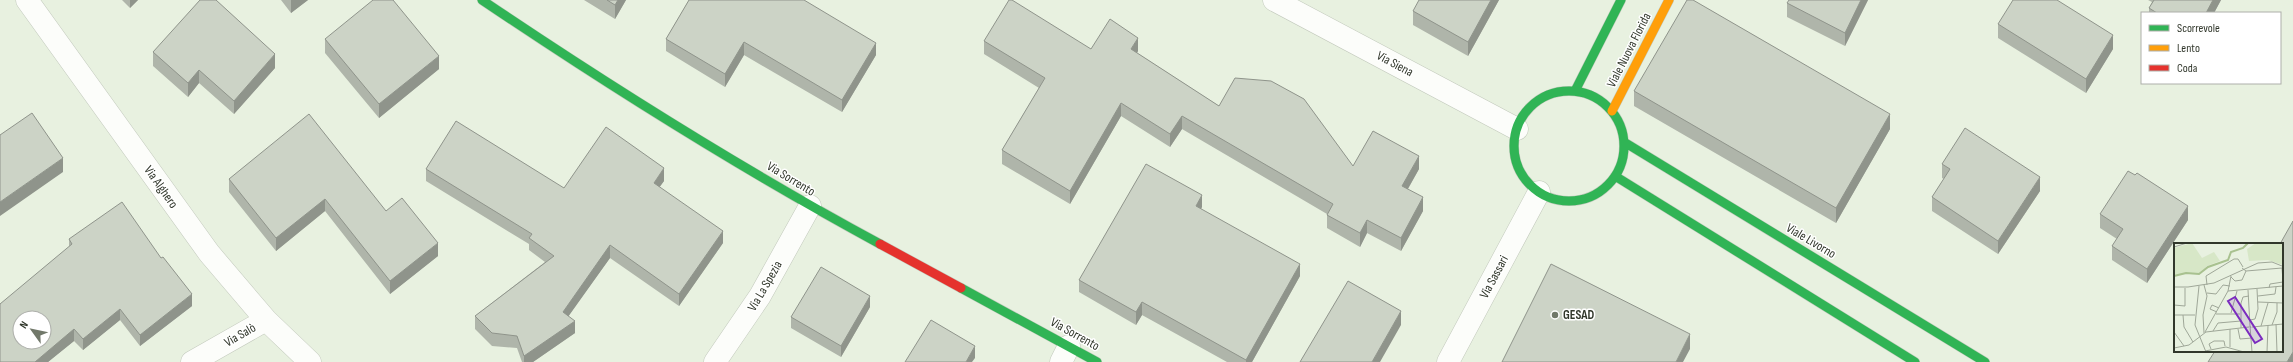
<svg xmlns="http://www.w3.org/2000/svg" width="2293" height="362" font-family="'Sofia Sans Condensed',sans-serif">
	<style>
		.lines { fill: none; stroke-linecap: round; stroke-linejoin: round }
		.street-casing { stroke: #c2c9bc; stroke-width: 23 }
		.fast-casing { stroke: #c2c9bc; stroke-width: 10 }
		.slow-casing { stroke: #c2c9bc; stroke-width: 10 }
		.jam-casing { stroke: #c2c9bc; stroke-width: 10 }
		.street { stroke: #fcfdfa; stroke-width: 22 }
		.fast { stroke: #30b455; stroke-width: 9 }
		.slow { stroke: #ff9f0a; stroke-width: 9 }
		.jam { stroke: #e5322d; stroke-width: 9 }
		.wall { fill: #afb5aa }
		.shaded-wall { fill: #8f948b }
		.building { fill: #ccd3c6; stroke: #8f948b; fill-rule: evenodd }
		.poi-dot { fill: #71786a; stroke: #fff; stroke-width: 1.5 }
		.labels { text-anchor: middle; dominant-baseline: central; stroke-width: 3; stroke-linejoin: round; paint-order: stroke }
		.street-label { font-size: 13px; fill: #31372b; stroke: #fff }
		.poi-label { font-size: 13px; font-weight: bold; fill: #31372b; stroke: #fff; text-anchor: start }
		.inset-river { fill: none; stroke: #a8c18f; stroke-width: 2 }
		.inset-road { fill: none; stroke: #9fa798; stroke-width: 1 }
		.view { fill: #7b2cbf; fill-opacity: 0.15; stroke: #7b2cbf; stroke-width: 2 }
		.inset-edge { fill: none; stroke: #31372b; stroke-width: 2 }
	</style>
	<rect width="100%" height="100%" fill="#e8f1e0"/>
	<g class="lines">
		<g class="street-casing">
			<path id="street" d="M 27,0 L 209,253 L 266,320 L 310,362
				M 1274,0 L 1517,129
				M 192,362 L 266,320
				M 715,362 L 760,296 L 810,206
				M 1061,362 L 1069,346
				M 1448,362 L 1539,192"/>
		</g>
		<g class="fast-casing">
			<path id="fast" d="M 482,0 C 611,87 743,170 880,244
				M 1575,91 L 1621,0
				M1514 146a55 55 0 1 1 110 0a55 55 0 1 1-110 0Z
				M 1624,142 L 1985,362
				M 1615,176 L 1915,362
				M 961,288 L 1097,362"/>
		</g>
		<g class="slow-casing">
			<path id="slow" d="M 1612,111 L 1669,0"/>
		</g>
		<g class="jam-casing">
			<path id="jam" d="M 880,244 L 961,288"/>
		</g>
		<use href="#street" class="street"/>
		<use href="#fast" class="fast"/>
		<use href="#slow" class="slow"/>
		<use href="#jam" class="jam"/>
	</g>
	<path class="wall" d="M 122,0 L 138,0 L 130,8 Z
		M 281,0 L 308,0 L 291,13 Z
		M 584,0 L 626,0 L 615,19 Z
		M 689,0 L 876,55 L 842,112 L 744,55 L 725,87 L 666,51 L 666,39 Z
		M 1499,0 L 1468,56 L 1413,25 L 1413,11 Z
		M 1868,0 L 1845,46 L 1787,17 L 1787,3 Z
		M 2148,0 L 2221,0 L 2214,13 L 2149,13 L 2149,8 L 2152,2 Z
		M 1998,24 L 2113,49 L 2086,93 L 1998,38 Z
		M 325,39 L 439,69 L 379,118 L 325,53 Z
		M 984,41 L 1091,49 L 1138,51 L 1137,53 L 1219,106 L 1353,166 L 1419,169 L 1408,189 L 1423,211 L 1401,251 L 1367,233 L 1360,247 L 1327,228 L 1327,214 L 1182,129 L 1170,147 L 1121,116 L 1070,204 L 1002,164 L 1002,150 L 1039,88 L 984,54 Z
		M 153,52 L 275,68 L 234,114 L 199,83 L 188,97 L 153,66 Z
		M 1634,91 L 1890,129 L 1836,223 L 1634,106 Z
		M 1942,164 L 2040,191 L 1998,254 L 1932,211 L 1932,197 L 1944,179 L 1942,178 Z
		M 426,169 L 564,188 L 664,181 L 659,187 L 723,243 L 679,306 L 610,258 L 568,316 L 575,333 L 533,362 L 522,362 L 517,348 L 492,346 L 475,329 L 475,316 L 545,262 L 529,250 L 529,244 L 426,181 Z
		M 229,179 L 386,211 L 438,256 L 390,294 L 325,211 L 276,251 L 229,192 Z
		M 1202,207 L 1201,209 L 1300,276 L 1252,362 L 1227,362 L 1142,315 L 1136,325 L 1079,292 L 1079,280 Z
		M 2100,214 L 2188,220 L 2147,283 L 2112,260 L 2112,246 L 2117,239 L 2100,228 Z
		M 69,239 L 192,306 L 140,346 L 120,320 L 83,350 L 74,341 L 48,362 L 0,362 L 69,247 Z
		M 870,307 L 841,357 L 791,328 L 791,317 Z"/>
	<path class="shaded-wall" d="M 130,0 L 138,0 L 130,8 Z
		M 291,0 L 308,0 L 291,13 Z
		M 618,0 L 626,0 L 615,19 L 615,5 Z
		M 1491,0 L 1499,0 L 1468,56 L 1468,42 Z
		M 1861,0 L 1868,0 L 1845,46 L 1845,33 Z
		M 2213,0 L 2221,0 L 2214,13 L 2206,13 Z
		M 2113,35 L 2113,49 L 2086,93 L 2086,79 Z
		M 1138,38 L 1138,51 L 1131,62 L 1131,49 Z
		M 744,42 L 744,55 L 725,87 L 725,74 Z
		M 876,43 L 876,55 L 842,112 L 842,100 Z
		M 275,54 L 275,68 L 234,114 L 234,101 Z
		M 439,56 L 439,69 L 379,118 L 379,104 Z
		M 199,70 L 199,83 L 188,97 L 188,83 Z
		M 1121,103 L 1121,116 L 1070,204 L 1070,191 Z
		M 1890,114 L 1890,129 L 1836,223 L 1836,208 Z
		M 1182,116 L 1182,129 L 1170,147 L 1170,134 Z
		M 1419,156 L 1419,169 L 1402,199 L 1402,186 Z
		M 63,158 L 63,172 L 0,216 L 0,202 Z
		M 664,168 L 664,181 L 654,195 L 654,183 Z
		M 2040,177 L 2040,191 L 1998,254 L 1998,241 Z
		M 1202,195 L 1202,207 L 1196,218 L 1196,206 Z
		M 1423,197 L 1423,211 L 1401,251 L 1401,238 Z
		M 325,199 L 325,211 L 276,251 L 276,238 Z
		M 2188,206 L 2188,220 L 2147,283 L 2147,269 Z
		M 1367,220 L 1367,233 L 1360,247 L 1360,233 Z
		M 723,231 L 723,243 L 679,306 L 679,294 Z
		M 438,243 L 438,256 L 390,294 L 390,281 Z
		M 610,245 L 610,258 L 563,324 L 563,312 Z
		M 1300,264 L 1300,276 L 1252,362 L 1246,362 L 1246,360 Z
		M 192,294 L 192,306 L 140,346 L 140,335 Z
		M 870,296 L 870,307 L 841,357 L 841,346 Z
		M 1142,302 L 1142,315 L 1136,325 L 1136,312 Z
		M 120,309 L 120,320 L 83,350 L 83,339 Z
		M 1401,311 L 1401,325 L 1380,362 L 1372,362 Z
		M 575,321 L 575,333 L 533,362 L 524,362 L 524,356 Z
		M 74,329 L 74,341 L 48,362 L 35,362 Z
		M 1690,334 L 1690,349 L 1683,362 L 1676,362 Z
		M 975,346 L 975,358 L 972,362 L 966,362 Z
		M 2293,352 L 2293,362 L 2287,362 Z"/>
	<path class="building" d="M 200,0 L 216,0 L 275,54 L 234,101 L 199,70 L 188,83 L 153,52 Z
		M 373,0 L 393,0 L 439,56 L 379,104 L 325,39 Z
		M 607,0 L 618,0 L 615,5 Z
		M 689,0 L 804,0 L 876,43 L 842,100 L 744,42 L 725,74 L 666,39 Z
		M 1009,0 L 1012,0 L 1091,49 L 1110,19 L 1138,38 L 1131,49 L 1219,106 L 1235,78 L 1271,81 L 1304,99 L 1353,166 L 1373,131 L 1419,156 L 1402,186 L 1423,197 L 1401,238 L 1367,220 L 1360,233 L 1327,215 L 1333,204 L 1182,116 L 1170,134 L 1121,103 L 1070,191 L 1002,150 L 1045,78 L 984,41 Z
		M 1419,0 L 1491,0 L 1468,42 L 1413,11 Z
		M 1687,0 L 1693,0 L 1890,114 L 1836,208 L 1634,91 Z
		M 1789,0 L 1861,0 L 1845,33 L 1787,3 Z
		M 2013,0 L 2057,0 L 2113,35 L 2086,79 L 1998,24 Z
		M 2154,0 L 2213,0 L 2206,13 L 2157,13 L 2149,8 Z
		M 32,113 L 63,158 L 0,202 L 0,135 Z
		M 309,114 L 386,211 L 402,198 L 438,243 L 390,281 L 325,199 L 276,238 L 229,179 Z
		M 456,121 L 564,188 L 606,127 L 664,168 L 654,183 L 723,231 L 679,294 L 610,245 L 563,312 L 575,321 L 524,356 L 517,336 L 492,333 L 475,316 L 554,256 L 529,238 L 532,234 L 426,169 Z
		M 1965,128 L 2040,177 L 1998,241 L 1932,197 L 1950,169 L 1942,164 Z
		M 1146,164 L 1202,195 L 1196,206 L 1300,264 L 1246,360 L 1142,302 L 1136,312 L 1079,280 Z
		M 2128,171 L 2135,175 L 2137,173 L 2188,206 L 2147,269 L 2112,246 L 2123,229 L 2100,214 Z
		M 122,202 L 161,258 L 163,257 L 192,294 L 140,335 L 120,309 L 83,339 L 74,329 L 35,362 L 0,362 L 0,304 L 72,244 L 69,239 ZM 20,318 L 44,318 L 44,342 L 20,342 Z
		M 2293,221 L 2293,352 L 2287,362 L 2208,362 L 2215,351 L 2282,351 L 2282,244 L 2280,244 Z
		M 1551,264 L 1690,334 L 1676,362 L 1502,362 Z
		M 821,267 L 870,296 L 841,346 L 791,317 Z
		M 1348,281 L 1401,311 L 1372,362 L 1300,362 Z
		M 931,320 L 975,346 L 966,362 L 905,362 Z"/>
	<circle class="poi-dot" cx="1555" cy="315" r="4"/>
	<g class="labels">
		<g class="street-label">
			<text transform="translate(1629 50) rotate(-63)">Viale Nuova Florida</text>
			<text transform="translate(1395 64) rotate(28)">Via Siena</text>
			<text transform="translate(791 179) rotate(31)">Via Sorrento</text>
			<text transform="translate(161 187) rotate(55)">Via Alghero</text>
			<text transform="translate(1811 241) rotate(31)">Viale Livorno</text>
			<text transform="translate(1494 277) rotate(-62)">Via Sassari</text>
			<text transform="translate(765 286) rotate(-60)">Via La Spezia</text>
			<text transform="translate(1075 334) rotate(29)">Via Sorrento</text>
			<text transform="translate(240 335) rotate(-30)">Via Salò</text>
		</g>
		<g class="poi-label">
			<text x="1563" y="315">GESAD</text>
		</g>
	</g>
	<g transform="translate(2174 243)">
		<rect width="109" height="109" fill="#e8f1e0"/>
		<path d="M 18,0 L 28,15 L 40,9 L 46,18 L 33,23 L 25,30 L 0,32 L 0,5 ZM 82,0 L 109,0 L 109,22 L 94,17 L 75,18 L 73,6 Z" fill="#d7e7c7"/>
		<path class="inset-river" d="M 0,33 L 12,30 L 25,31 L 34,24 L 54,17 L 57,9 L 69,5 L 74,0"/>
		<path class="inset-road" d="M 0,4 L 13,0M 68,25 L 72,28 L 108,25M 108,25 L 109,38M 57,34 L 61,38 L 68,37 L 72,28M 33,42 L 32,33 L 60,16 L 64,16 L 69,24M 25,43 L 21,82 L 32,109M 0,44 L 14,44 L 40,40 L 84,20 L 98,19 L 108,23M 95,45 L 96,41 L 109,39M 74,47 L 76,83M 54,48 L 109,43M 33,50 L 42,51 L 49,42 L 56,43M 84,53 L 101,51 L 102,44M 84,59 L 109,60M 0,62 L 11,63 L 11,45M 43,69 L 36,66 L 38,62 L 45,65M 57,70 L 63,48M 42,71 L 66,71M 0,72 L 21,72M 9,72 L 10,84 L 19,99M 76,77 L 81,76 L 84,66 L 83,46M 102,81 L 103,109M 98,82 L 103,69 L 103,60M 87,83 L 94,60M 78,84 L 109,81M 67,85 L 67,60 L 69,54 L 75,53M 77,85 L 76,83 L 78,109M 56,86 L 56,104M 64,86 L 66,96 L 78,95M 39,88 L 44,80 L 67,78M 0,89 L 10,103M 31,89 L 54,48 L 57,33M 30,90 L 29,72 L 33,53 L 30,42M 0,105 L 15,102 L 32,89 L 75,84M 37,106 L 35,101 L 40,98 L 50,98 L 51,103M 31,108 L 52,104 L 70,109M 93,109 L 94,82"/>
		<path class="view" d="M 61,54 L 88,96 L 81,100 L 54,58 Z"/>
		<rect width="109" height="109" class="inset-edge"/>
	</g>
	<rect x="2141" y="12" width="140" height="72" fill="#ffffff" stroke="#adafaa"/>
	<rect x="2149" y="25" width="20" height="6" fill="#30b455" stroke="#adafaa"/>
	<text x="2177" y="32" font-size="12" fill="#31372b">Scorrevole</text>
	<rect x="2149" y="45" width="20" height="6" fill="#ff9f0a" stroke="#adafaa"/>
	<text x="2177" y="52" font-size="12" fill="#31372b">Lento</text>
	<rect x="2149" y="65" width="20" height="6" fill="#e5322d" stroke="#adafaa"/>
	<text x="2177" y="72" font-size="12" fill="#31372b">Coda</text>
	<g transform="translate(32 330) rotate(303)"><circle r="19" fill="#ffffff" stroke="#adafaa"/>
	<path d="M0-3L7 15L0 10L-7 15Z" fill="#71786a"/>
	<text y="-6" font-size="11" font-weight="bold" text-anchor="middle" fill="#31372b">N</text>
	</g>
</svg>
